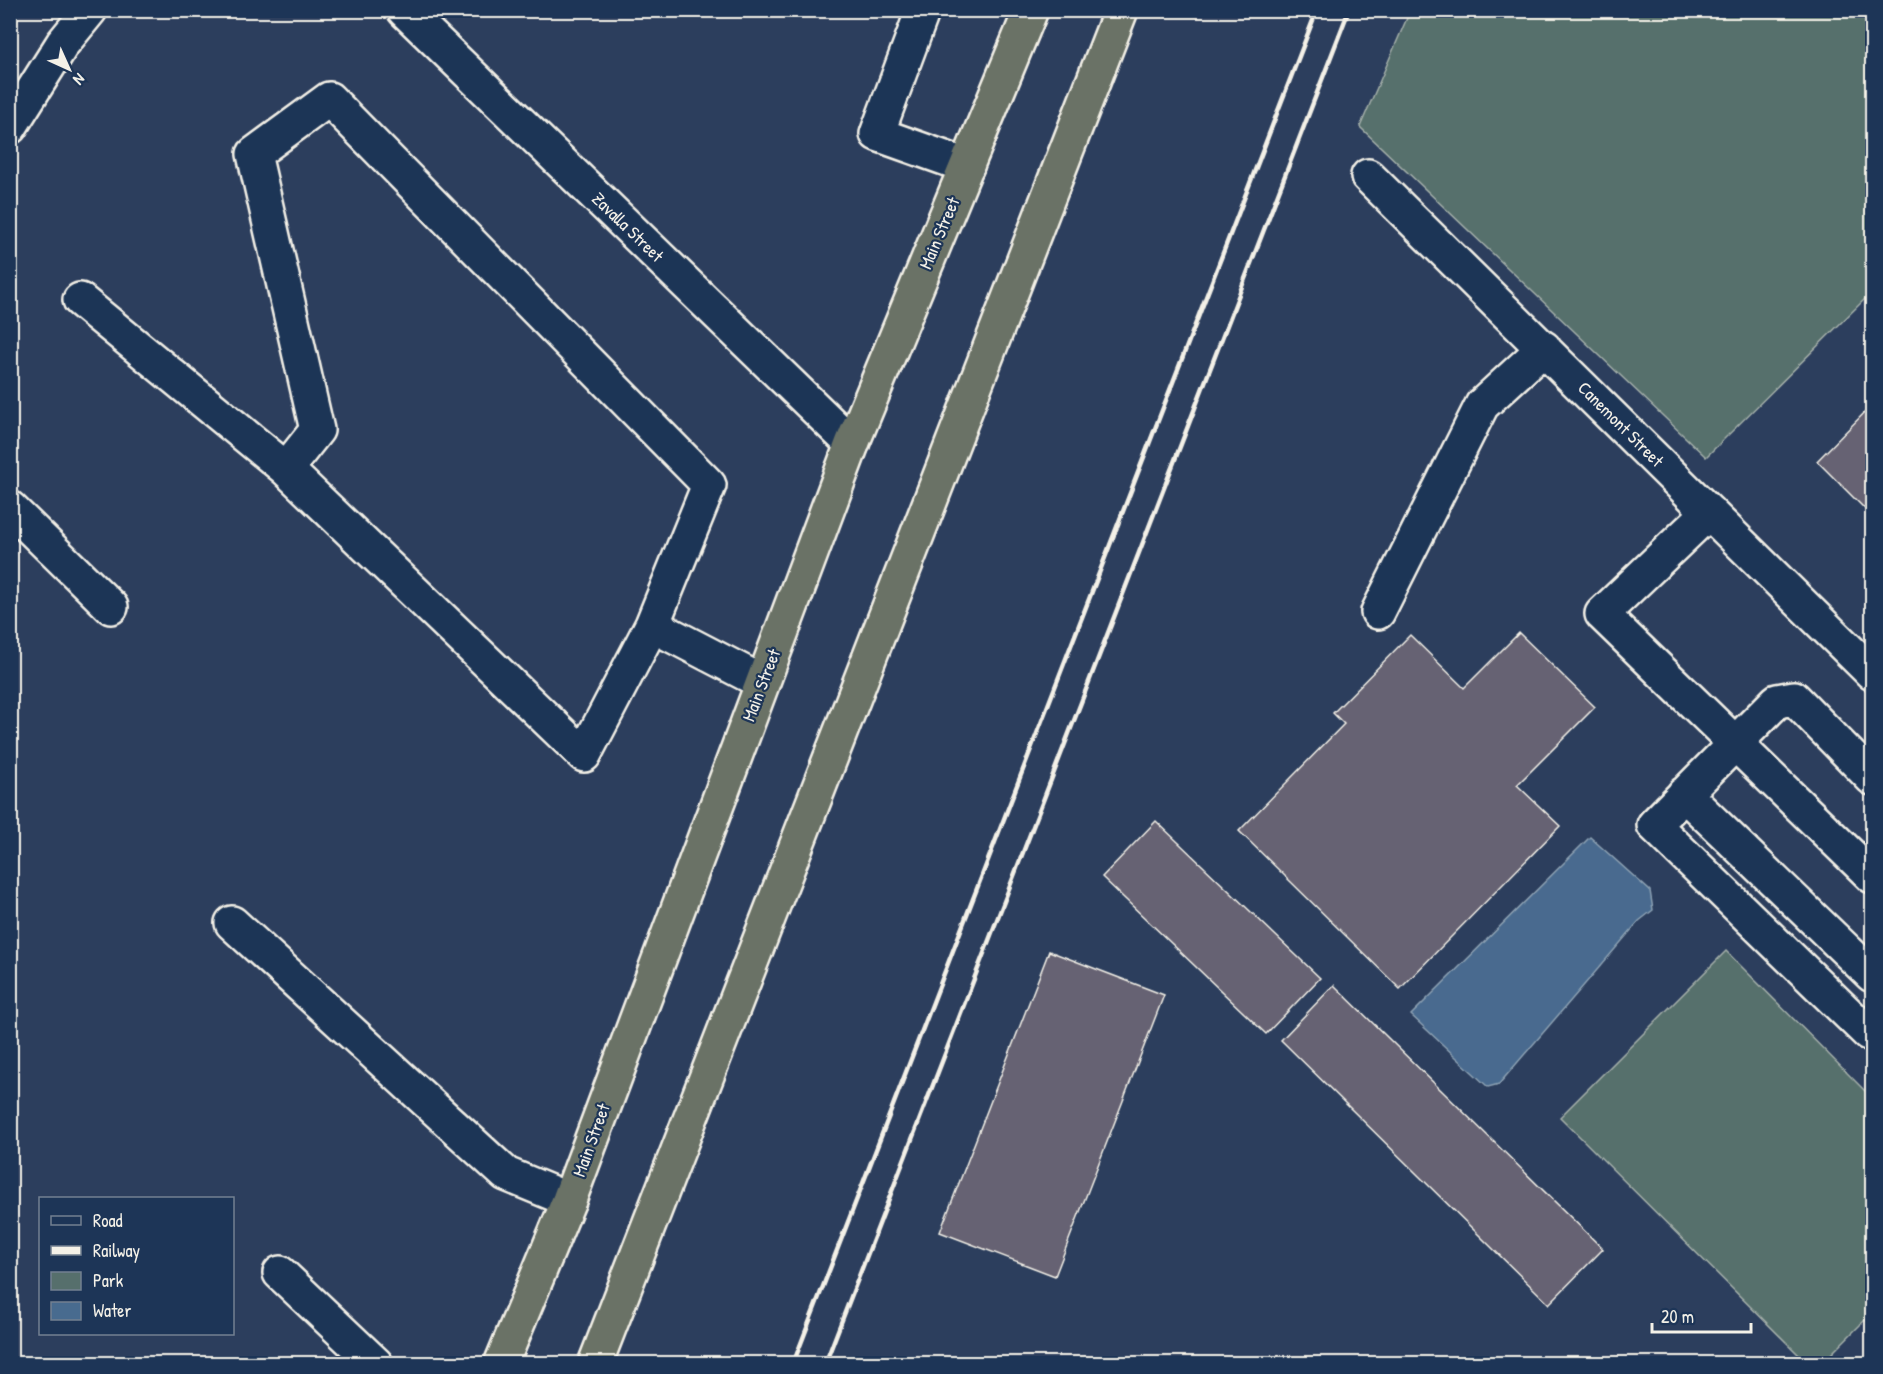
<svg xmlns="http://www.w3.org/2000/svg" width="1883" height="1374" font-family="'Patrick Hand',sans-serif">
	<style>
		.green { fill: #566f6c; stroke: #a5b0aa; stroke-width: 1.5 }
		.water { fill: #486b8f; stroke: #8da1b3; stroke-width: 1.5 }
		.building { fill: #666273; stroke: #f4f1e8; stroke-width: 1.5 }
		.lines { fill: none; stroke-linecap: round; stroke-linejoin: round }
		.minor-casing { stroke: #f4f1e8; stroke-width: 38 }
		.highway-casing { stroke: #f4f1e8; stroke-width: 38 }
		.minor { stroke: #1d3557; stroke-width: 33 }
		.highway { stroke: #6a7266; stroke-width: 33 }
		.rail { stroke: #f4f1e8; stroke-width: 4.5 }
		.labels { text-anchor: middle; dominant-baseline: central; stroke-width: 4.5; stroke-linejoin: round; paint-order: stroke }
		.street-label { font-size: 18px; fill: #f4f1e8; stroke: #1d3557 }
	</style>
	<rect width="100%" height="100%" fill="#2c3e5d"/>
	<filter id="ink" filterUnits="userSpaceOnUse"><feTurbulence type="fractalNoise" baseFrequency=".0167" numOctaves="2"/><feDisplacementMap in="SourceGraphic" scale="12" xChannelSelector="R" yChannelSelector="G"/><feConvolveMatrix kernelMatrix="1 2 1 2 8 2 1 2 1" color-interpolation-filters="sRGB"/></filter>
	<g filter="url(#ink)">
		<path class="green" d="M 1410,11 L 1872,11 L 1872,292 L 1706,457 L 1360,127 Z
			M 1726,951 L 1872,1098 L 1872,1313 L 1822,1363 L 1807,1363 L 1560,1117 Z"/>
		<path class="water" d="M 1590,837 L 1650,891 L 1653,910 L 1639,921 L 1499,1084 L 1488,1087 L 1411,1015 Z"/>
		<path class="building" d="M 1872,405 L 1872,516 L 1817,461 Z
			M 1519,633 L 1595,707 L 1517,785 L 1560,826 L 1400,989 L 1239,831 L 1344,724 L 1333,713 L 1410,635 L 1464,688 Z
			M 1156,821 L 1320,978 L 1266,1034 L 1102,877 Z
			M 1049,951 L 1164,995 L 1055,1276 L 940,1232 Z
			M 1334,985 L 1603,1249 L 1549,1304 L 1281,1040 Z"/>
		<g class="lines">
			<g class="minor-casing">
				<path id="minor" d="M 404,10 L 852,444
					M 923,10 L 877,134 L 967,166
					M 10,127 L 63,43 L 90,10
					M 1368,176 L 1872,673
					M 80,300 L 286,469 L 584,755 L 652,625 L 709,485 L 329,99 L 254,154 L 317,430 L 286,469
					M 10,508 L 111,607
					M 1709,512 L 1602,614 L 1872,876
					M 1378,612 L 1482,405 L 1544,348
					M 652,625 L 762,682
					M 1872,778 L 1794,698 L 1777,701 L 1654,825 L 1868,1033 L 1872,1029
					M 1684,794 L 1872,975
					M 232,923 L 506,1174 L 569,1200
					M 280,1273 L 376,1364"/>
			</g>
			<g class="highway-casing">
				<path id="highway" d="M 501,1364 L 569,1200 L 852,444 L 1031,10
					M 595,1364 L 1121,10"/>
			</g>
			<use href="#minor" class="minor"/>
			<use href="#highway" class="highway"/>
			<path class="rail" d="M 793,1364 L 1317,10
				M 825,1364 L 1349,10"/>
		</g>
	</g>
	<g class="labels">
		<g class="street-label">
			<text transform="translate(628 227) rotate(44)">Zavalla Street</text>
			<text transform="translate(939 233) rotate(-67)">Main Street</text>
			<text transform="translate(1621 424) rotate(45)">Canemont Street</text>
			<text transform="translate(761 685) rotate(-69)">Main Street</text>
			<text transform="translate(591 1140) rotate(-70)">Main Street</text>
		</g>
	</g>
	<rect width="1883" height="1374" fill="none" stroke="#1d3557" stroke-width="36"/>
	<rect x="18" y="18" width="1847" height="1338" fill="none" stroke="#f4f1e8" stroke-width="2" filter="url(#ink)"/>
	<rect x="39" y="1197" width="195" height="138" fill="#1d3557" stroke="#738091" stroke-width="1.5"/>
	<rect x="51" y="1216" width="30" height="9" fill="#1d3557" stroke="#738091" stroke-width="1.5"/>
	<text x="93" y="1227" font-size="18" fill="#f4f1e8">Road</text>
	<rect x="51" y="1246" width="30" height="9" fill="#f4f1e8" stroke="#738091" stroke-width="1.5"/>
	<text x="93" y="1257" font-size="18" fill="#f4f1e8">Railway</text>
	<rect x="51" y="1272" width="30" height="18" fill="#566f6c" stroke="#738091" stroke-width="1.5"/>
	<text x="93" y="1287" font-size="18" fill="#f4f1e8">Park</text>
	<rect x="51" y="1302" width="30" height="18" fill="#486b8f" stroke="#738091" stroke-width="1.5"/>
	<text x="93" y="1317" font-size="18" fill="#f4f1e8">Water</text>
	<g transform="translate(69 69) rotate(135)" stroke="#1d3557" stroke-width="4.5" paint-order="stroke">
	<path d="M0-4.5L10 22L0 15L-10 22Z" fill="#f4f1e8"/>
	<text y="-9" font-size="16" font-weight="bold" text-anchor="middle" fill="#f4f1e8">N</text>
	</g>
	<path d="M1652 1323v9h99v-9" fill="none" stroke="#f4f1e8" stroke-width="3"/>
	<text x="1661" y="1323" font-size="18" fill="#f4f1e8" stroke="#1d3557" stroke-width="4.5" paint-order="stroke">20 m</text>
</svg>
